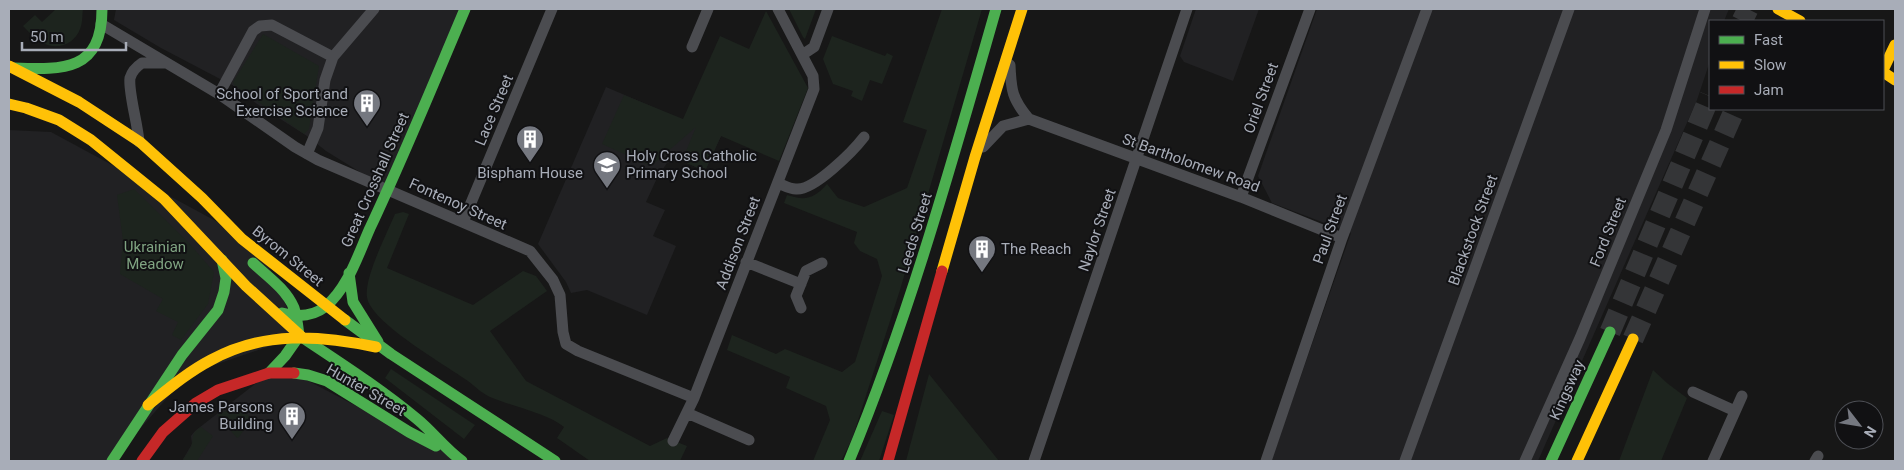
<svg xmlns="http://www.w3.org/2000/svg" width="1904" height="470" font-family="Roboto,sans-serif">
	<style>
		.built { fill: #212123 }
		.green { fill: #1d241e }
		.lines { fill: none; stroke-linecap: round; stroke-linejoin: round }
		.highway-tunnel { stroke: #343537; stroke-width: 21; stroke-dasharray: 21 11; stroke-linecap: butt }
		.street { stroke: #4b4c50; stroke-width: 11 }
		.fast { stroke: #4caf50; stroke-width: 11 }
		.slow { stroke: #ffc107; stroke-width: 11 }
		.jam { stroke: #c62828; stroke-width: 11 }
		.labels { text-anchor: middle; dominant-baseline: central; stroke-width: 4; stroke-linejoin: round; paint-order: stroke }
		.poi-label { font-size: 15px; fill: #a8adb8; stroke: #111113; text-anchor: end }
		.street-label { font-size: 15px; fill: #a8adb8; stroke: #111113 }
		.park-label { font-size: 15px; fill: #7fa381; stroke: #111113 }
	</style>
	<rect width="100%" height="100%" fill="#171717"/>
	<path class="built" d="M 116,9 L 465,9 L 389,190 L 326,151 L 307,136 L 257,104 L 231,84 L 247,41 L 222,80 L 161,48 L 114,20 Z
		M 1196,9 L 1259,9 L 1233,81 L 1184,62 L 1180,56 Z
		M 1317,9 L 1729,9 L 1724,21 L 1710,21 L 1710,61 L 1697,100 L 1538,461 L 1271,461 L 1351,233 L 1272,203 L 1258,176 Z
		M 606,87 L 721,136 L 705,171 L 680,160 L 667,163 L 658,176 L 646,202 L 665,210 L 653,236 L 676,246 L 647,315 L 587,290 L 571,293 L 566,282 L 538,244 Z
		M 9,130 L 51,132 L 260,245 L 299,336 L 188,374 L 112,461 L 9,461 Z
		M 269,373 L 293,373 L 462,461 L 182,461 L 192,444 L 191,436 L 195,431 Z"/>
	<path class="green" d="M 56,9 L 83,9 C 82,15 83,22 80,29 C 74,45 56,51 41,42 C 34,38 28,31 23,26 L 35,15 L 42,22 Z
		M 789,9 L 816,9 L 805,39 L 803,37 Z
		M 942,9 L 982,9 L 900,290 L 852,439 L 841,461 L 813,461 L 830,420 L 826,406 L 786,388 L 790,377 L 727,350 L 732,335 L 776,354 L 785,349 L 842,372 L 855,362 L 882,276 L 877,259 L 860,251 L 854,243 L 857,232 L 784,203 L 787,195 C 805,201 814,199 827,184 L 838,198 L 864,207 L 907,188 L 927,130 L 903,122 Z
		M 766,11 L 808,88 L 779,161 L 721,136 L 705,171 L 682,161 L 696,127 L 651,166 L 602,144 L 624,95 L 683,119 L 720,36 L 749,49 Z
		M 263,34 L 319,66 L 309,129 L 304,134 L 234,85 L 233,82 Z
		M 832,36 L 885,56 L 887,53 L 893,56 L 882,84 L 870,80 L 862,101 L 851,96 L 853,91 L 833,84 L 823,59 Z
		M 134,189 L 189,243 L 214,272 L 208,304 L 181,340 L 172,335 L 178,322 L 156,311 L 163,299 L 120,274 L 123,241 L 117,195 Z
		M 403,212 L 409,214 L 387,268 L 473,305 L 523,271 L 536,276 L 547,291 L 490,331 L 526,381 L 650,446 L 667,438 L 687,446 L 680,461 L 590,461 L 557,438 L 564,427 C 549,414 511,406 490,397 C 481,393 474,385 465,379 C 444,364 370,322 367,297 C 364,278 387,233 395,214 Z
		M 391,369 L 475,425 L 464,439 L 385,378 Z
		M 1653,370 L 1667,383 L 1687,398 L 1661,461 L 1619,461 Z
		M 929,374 L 999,461 L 906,461 Z
		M 239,405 L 241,410 L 252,418 L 239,437 L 237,438 L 217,415 Z
		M 882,411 L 894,415 L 879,461 L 860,461 Z
		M 201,427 L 213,436 L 197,461 L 182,461 C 185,456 191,449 192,443 C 193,434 193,432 201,427 Z"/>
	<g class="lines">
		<path class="highway-tunnel" d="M 1742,21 L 1748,9
			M 1610,332 L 1710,96
			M 1633,339 L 1735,109"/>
		<path class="street" d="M 101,24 L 219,94 L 295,147 L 318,160 L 530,251 L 553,280 L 560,295 L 563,332 L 566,344 L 578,351 L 694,398
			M 692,47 L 708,9
			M 802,55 L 814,47 L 828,9
			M 1010,65 C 1011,90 1012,99 1029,119 L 1241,197 L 1342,238
			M 219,94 L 253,31 L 260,26 L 272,25 L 333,57
			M 139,142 C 138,125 128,91 130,78 C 132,71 136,67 142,63 L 164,63
			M 983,147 L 1003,126 L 1029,119
			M 307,154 L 318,128 L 325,80 L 333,57 L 374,9
			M 778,183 C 783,185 790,189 796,189 C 814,191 854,150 864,137
			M 1241,197 L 1310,9
			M 463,222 L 552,9
			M 746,262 L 801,284
			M 801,308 L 796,296 L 806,271 L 822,263
			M 1693,392 L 1735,411
			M 687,413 L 749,440
			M 673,441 L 694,398 L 814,89 L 813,76 L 778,9
			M 1034,461 L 1187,9
			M 1266,461 L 1342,238 L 1427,9
			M 1405,461 L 1569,9
			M 1525,461 L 1580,338 L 1666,130 L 1705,9
			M 1713,461 L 1742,396
			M 1815,461 L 1818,456"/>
		<path class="fast" d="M 14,68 C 64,70 102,71 102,9
			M 253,263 C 267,276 286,289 294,308 C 297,317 298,327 299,336 L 285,356 L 269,373
			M 349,273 L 353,302 L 378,342
			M 282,313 C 297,317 312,317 325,307 C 348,288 358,255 370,228 C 404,156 434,82 465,9
			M 345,320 L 391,354 L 555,461
			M 303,338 C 342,364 381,389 417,419 C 433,432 445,449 462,461
			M 294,373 L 308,375 L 327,381 L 409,432 L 436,446
			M 112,461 L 182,355 L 218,310 L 224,292 L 226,278 L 222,260
			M 849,461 C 910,314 952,162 996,9
			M 1551,461 L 1610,332"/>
		<path class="slow" d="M 1778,9 L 1800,21
			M 9,66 L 79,102 L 140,142 L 202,198 L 242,239 L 345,320
			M 1883,70 L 1895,45
			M 1883,72 L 1895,80
			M 9,104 L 26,108 L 59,120 L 91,140 L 164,199 L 246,286 L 303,338
			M 942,271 L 975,157 L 1022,9
			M 148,405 C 168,389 188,372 211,360 C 264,331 319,335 376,347
			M 1577,461 L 1633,339"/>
		<path class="jam" d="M 142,461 L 163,432 L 196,403 L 218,390 L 269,373 L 294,373
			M 888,461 L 942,271"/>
	</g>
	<defs>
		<g id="building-pin" transform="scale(1.4375)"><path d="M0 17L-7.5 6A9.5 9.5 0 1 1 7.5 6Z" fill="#757880" stroke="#111113"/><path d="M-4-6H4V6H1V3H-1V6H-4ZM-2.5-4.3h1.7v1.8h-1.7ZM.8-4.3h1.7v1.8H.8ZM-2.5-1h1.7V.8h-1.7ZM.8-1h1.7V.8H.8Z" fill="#fff"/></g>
		<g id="school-pin" transform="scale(1.4375)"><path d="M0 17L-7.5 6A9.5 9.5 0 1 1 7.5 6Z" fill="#757880" stroke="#111113"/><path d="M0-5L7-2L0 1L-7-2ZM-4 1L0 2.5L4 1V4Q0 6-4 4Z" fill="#fff"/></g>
	</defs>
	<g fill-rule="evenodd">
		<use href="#building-pin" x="367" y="103"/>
		<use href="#building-pin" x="530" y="139"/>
		<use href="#school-pin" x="607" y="165"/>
		<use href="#building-pin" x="982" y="249"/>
		<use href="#building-pin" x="292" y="416"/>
	</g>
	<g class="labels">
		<g class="poi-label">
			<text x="348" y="94">School of Sport and<tspan x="348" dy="17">Exercise Science</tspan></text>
			<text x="626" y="156" text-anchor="start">Holy Cross Catholic<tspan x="626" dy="17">Primary School</tspan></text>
			<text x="530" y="173" text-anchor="middle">Bispham House</text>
			<text x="1001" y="249" text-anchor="start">The Reach</text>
			<text x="273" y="407">James Parsons<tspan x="273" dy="17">Building</tspan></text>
		</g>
		<g class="street-label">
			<text transform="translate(1261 98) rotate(-70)">Oriel Street</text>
			<text transform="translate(494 110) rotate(-67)">Lace Street</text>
			<text transform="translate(1191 163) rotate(20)">St Bartholomew Road</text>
			<text transform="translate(375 180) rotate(-66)">Great Crosshall Street</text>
			<text transform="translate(458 204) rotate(24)">Fontenoy Street</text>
			<text transform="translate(1330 229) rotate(-70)">Paul Street</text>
			<text transform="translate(1097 230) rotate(-71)">Naylor Street</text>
			<text transform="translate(1473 230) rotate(-70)">Blackstock Street</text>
			<text transform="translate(1608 232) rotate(-68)">Ford Street</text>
			<text transform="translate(915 233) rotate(-73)">Leeds Street</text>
			<text transform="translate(738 243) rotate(-69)">Addison Street</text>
			<text transform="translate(288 256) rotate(39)">Byrom Street</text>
			<text transform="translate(366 390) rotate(30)">Hunter Street</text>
			<text transform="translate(1567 390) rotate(-66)">Kingsway</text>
		</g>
		<g class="park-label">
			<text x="155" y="247">Ukrainian<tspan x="155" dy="17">Meadow</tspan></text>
		</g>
	</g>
	<rect width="1904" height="470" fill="none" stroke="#a8adb8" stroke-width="20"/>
	<rect x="1709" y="20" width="175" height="90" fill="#111113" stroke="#4d4f55"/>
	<rect x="1719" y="36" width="25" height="8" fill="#4caf50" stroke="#4d4f55"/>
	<text x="1754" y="45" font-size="15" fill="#a8adb8">Fast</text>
	<rect x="1719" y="61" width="25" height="8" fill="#ffc107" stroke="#4d4f55"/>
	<text x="1754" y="70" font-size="15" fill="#a8adb8">Slow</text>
	<rect x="1719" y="86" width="25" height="8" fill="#c62828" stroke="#4d4f55"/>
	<text x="1754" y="95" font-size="15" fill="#a8adb8">Jam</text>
	<g transform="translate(1859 425) rotate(121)"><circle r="24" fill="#111113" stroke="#4d4f55"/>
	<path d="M0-4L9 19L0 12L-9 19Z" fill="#757880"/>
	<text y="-8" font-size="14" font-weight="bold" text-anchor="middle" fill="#a8adb8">N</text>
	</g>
	<path d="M22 42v8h104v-8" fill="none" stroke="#a8adb8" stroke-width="2.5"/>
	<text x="30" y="42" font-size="15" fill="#a8adb8" stroke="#111113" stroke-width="4" paint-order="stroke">50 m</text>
</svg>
